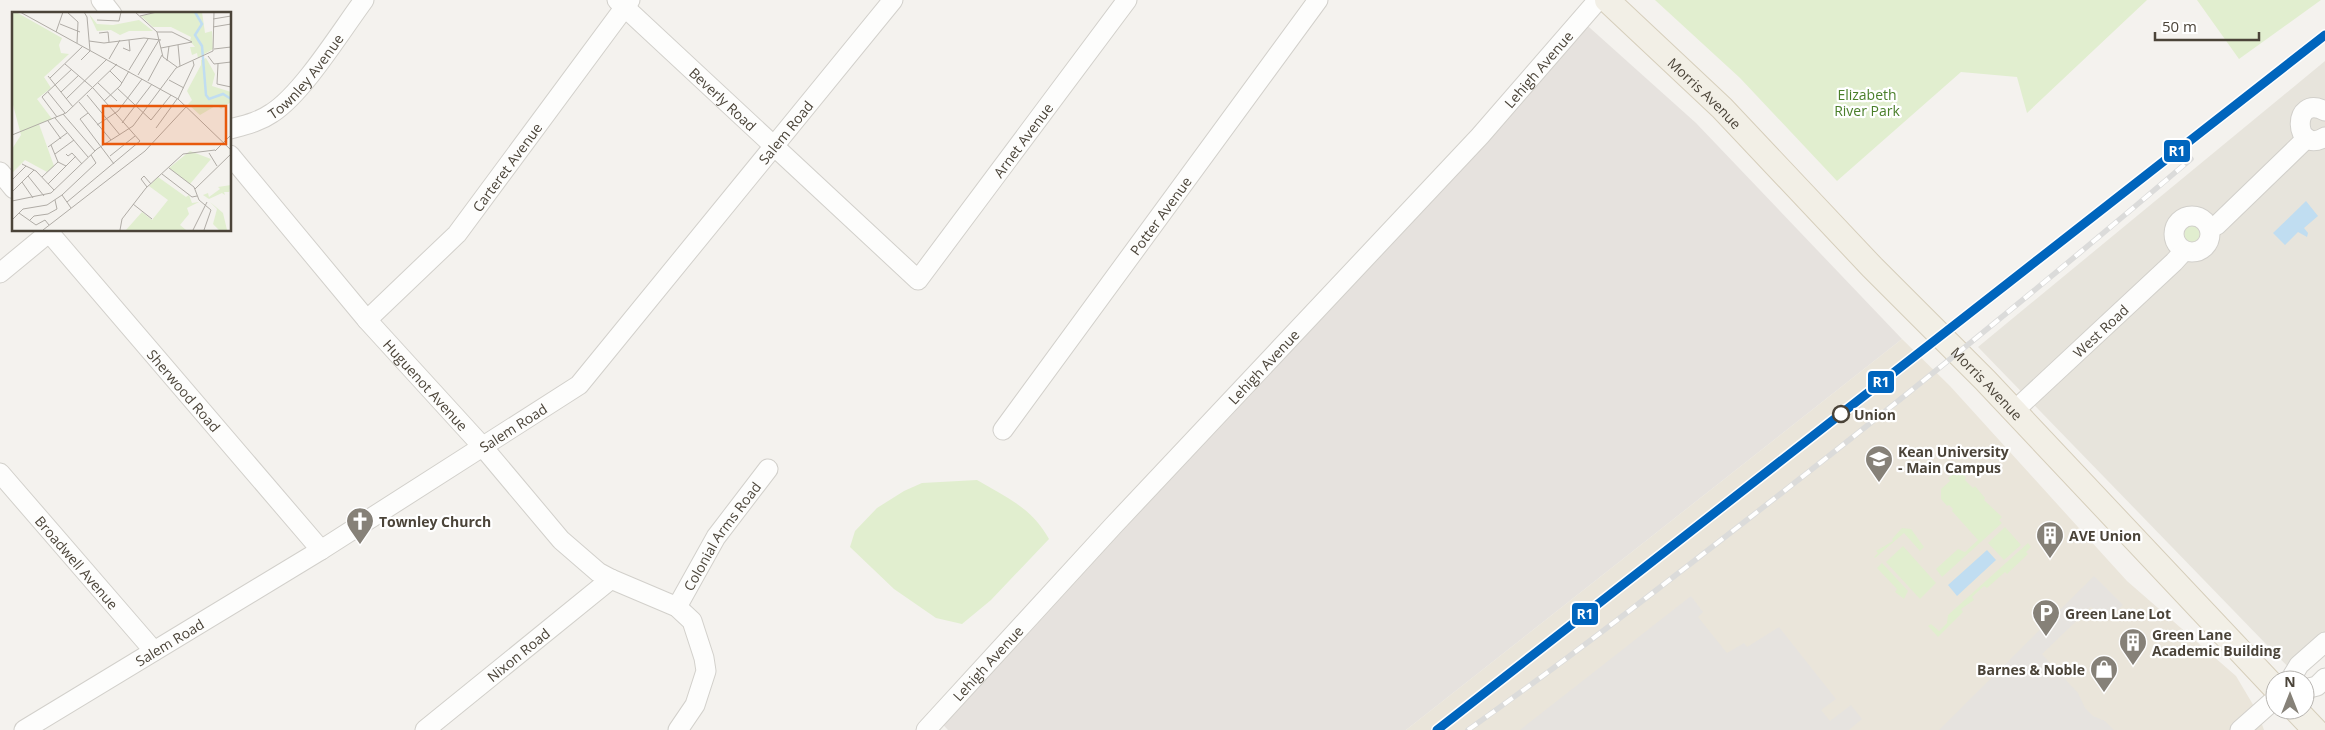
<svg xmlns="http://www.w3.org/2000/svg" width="2325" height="730" font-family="'Open Sans',sans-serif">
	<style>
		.residential { fill: #e7e4dc }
		.industrial { fill: #e6e2de }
		.education { fill: #eae5da }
		.green { fill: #e1eecf }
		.parking { fill: #e6e3df }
		.water { fill: #c0ddf1 }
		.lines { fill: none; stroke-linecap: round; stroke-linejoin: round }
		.minor-casing { stroke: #d2d0cb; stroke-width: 21 }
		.major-casing { stroke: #d6cebb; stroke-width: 26 }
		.minor { stroke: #fdfdfc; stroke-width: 19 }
		.major { stroke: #f2efe6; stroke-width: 24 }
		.rail-casing { stroke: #dbdbda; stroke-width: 5.5 }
		.rail { stroke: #fff; stroke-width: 4; stroke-dasharray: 11; stroke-linecap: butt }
		.rail-1-casing { stroke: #fff; stroke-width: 12 }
		.rail-1 { stroke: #0065bd; stroke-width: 9 }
		.stop-dot { fill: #fff; stroke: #4b4439; stroke-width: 2.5 }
		.labels { text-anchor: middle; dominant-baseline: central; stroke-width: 4.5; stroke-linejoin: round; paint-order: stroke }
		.street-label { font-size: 14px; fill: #4b4439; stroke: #fff }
		.park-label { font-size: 14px; fill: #4a7f2a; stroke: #fff }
		.stop-label { font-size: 14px; font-weight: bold; fill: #4b4439; stroke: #fff; text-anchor: start }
		.poi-label { font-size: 14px; font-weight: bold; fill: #4b4439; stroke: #fff; text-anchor: start }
		.inset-river { fill: none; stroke: #c0ddf1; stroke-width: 2.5 }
		.inset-road { fill: none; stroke: #b0aca6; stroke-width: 1 }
		.view { fill: #e8590c; fill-opacity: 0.15; stroke: #e8590c; stroke-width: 2.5 }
		.inset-edge { fill: none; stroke: #4b4439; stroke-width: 2.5 }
		.line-badge { stroke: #fff; stroke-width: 2 }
		.badge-label { font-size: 14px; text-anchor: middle; font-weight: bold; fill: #fff }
	</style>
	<rect width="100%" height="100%" fill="#f4f2ee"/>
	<path class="residential" d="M 2325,61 L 2325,655 L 2299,678 L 1978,347 Z"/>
	<path class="industrial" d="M 1580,19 L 1696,123 L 1902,339 L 1406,730 L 948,730 L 934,715 Z"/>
	<path class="education" d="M 1902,339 L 1950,386 L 2127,581 L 2236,676 L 2258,713 L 2264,730 L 1406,730 Z"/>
	<path class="green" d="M 1655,0 L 2147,0 L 2027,113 L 2017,77 L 1961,72 L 1837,181 L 1740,78 Z
		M 2197,0 L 2321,0 L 2239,59 Z
		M2182 234a10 10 0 1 1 20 0a10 10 0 1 1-20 0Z
		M 1960,470 L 1966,478 L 1965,480 L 1973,488 L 1975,486 L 1985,498 L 1984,500 L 2002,517 L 1999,520 L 2002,523 L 1942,577 L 1936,569 L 1937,568 L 1958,549 L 1965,552 L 1978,540 L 1952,511 L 1953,509 L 1949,505 L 1947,506 L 1941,499 L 1941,489 L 1950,481 L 1948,478 Z
		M 977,480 C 1006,497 1032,508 1049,539 L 991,600 L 962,624 L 936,618 L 894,589 L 850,547 L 855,531 L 877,508 L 904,491 L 922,483 Z
		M 2005,527 L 2021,545 L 2004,560 L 1988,543 Z
		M 1902,528 L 1911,529 L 1924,547 L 1920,551 L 1904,533 L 1875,558 L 1874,557 L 1878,553 L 1876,551 L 1893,541 L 1892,539 Z
		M 2028,543 L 2031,547 L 2026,552 L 2028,554 L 2007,574 L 2005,572 L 1987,588 L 1984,586 L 1972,597 L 1974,600 L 1961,609 L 1963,612 L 1938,637 L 1928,626 L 1931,624 L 1939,631 L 1947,623 L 1948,615 Z
		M 1903,546 L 1936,583 L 1920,599 L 1886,562 Z
		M 1882,563 L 1908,591 L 1904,599 L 1895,592 L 1897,589 L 1877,568 Z"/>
	<path class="parking" d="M 2094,576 L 2123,605 L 2106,621 L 2091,607 L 2042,654 L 2078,693 L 2085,708 L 2093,716 L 2105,721 L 2114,730 L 1939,730 Z
		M 1691,596 L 1703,612 L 1698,617 L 1727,653 L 1744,643 L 1747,647 L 1779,627 L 1836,699 L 1821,710 L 1830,721 L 1851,705 L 1862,719 L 1849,730 L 1520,730 Z"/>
	<path class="water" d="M 2306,201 L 2318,216 L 2304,228 L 2308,233 L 2307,237 L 2298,232 L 2285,245 L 2273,233 Z
		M 1987,550 L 1996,560 L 1957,596 L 1948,585 Z"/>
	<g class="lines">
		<g class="minor-casing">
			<g id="minor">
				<path d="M 101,0 L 112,14"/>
				<path id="s1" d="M 617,0 L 918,280 L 1127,0"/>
				<path d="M 2325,111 C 2291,93 2293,156 2325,137"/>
				<path id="s2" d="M 230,129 C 245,125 259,122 272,113 C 303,93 341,31 364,0"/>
				<path id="s3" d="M 230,155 L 367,320 L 482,446 L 561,540 L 598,572 L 611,579 L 677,607 L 692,621 L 704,658 L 706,671 L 695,705 L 678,730"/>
				<path d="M 0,172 L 14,189"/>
				<circle cx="2192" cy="234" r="18"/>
				<path d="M 2209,228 L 2217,225 L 2307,138"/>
				<path id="s4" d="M 47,230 L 321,550"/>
				<path d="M 0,273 L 52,230"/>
				<path id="s5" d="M 367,320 L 457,234 L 630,0"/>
				<path id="s6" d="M 2014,411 L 2174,262 L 2184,251"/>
				<path id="s7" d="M 1003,430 L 1318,0"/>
				<path id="s8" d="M 0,473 L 154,651"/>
				<path id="s9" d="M 677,607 L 716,537 L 768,469"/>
				<path d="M 2290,680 L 2299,665 L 2325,642"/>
				<path d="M 2305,689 L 2317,686 L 2325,678"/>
				<path id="s10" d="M 24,730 L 321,550 L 579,385 L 893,0"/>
				<path id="s11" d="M 425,730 L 611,579"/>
				<path id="s12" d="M 926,730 L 1113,526 L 1480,136 L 1598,0"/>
				<path d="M 2240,730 L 2275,699"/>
			</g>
		</g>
		<g class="major-casing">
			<g id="major">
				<path id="s13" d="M 1607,0 L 1722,108 L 1872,267 L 1985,380 L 2275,688"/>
				<path d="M 2296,710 L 2315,730"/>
			</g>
		</g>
		<use href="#minor" class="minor"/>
		<use href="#major" class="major"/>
		<g class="rail-casing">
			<path id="rail" d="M 1513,670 L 2013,279
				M 1468,730 C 1574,655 1676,575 1779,495 C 1919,386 2056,274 2191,159"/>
		</g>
		<use href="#rail" class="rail"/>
		<g class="rail-1-casing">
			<path id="rail-1" d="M 1437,730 L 2325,35"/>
		</g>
		<use href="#rail-1" class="rail-1"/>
	</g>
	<defs>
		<g id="university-pin" transform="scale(1.4375)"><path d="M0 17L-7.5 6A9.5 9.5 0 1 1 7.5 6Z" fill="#868178" stroke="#fff"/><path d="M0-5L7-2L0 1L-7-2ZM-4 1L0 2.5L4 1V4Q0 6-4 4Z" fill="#fff"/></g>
		<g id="church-pin" transform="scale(1.4375)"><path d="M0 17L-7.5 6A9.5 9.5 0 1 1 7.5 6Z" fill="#868178" stroke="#fff"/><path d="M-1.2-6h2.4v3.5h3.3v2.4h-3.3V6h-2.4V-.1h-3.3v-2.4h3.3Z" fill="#fff"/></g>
		<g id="building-pin" transform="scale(1.4375)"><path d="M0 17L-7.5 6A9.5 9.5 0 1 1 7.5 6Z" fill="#868178" stroke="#fff"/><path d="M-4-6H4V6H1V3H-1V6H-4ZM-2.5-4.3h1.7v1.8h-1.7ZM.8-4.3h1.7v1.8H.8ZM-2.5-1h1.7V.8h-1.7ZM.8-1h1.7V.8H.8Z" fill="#fff"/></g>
		<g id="parking-pin" transform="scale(1.4375)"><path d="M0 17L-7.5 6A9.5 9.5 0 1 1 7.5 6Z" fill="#868178" stroke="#fff"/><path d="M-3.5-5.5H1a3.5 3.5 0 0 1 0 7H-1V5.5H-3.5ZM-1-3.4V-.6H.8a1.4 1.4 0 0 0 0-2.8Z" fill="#fff"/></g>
		<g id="shop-pin" transform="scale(1.4375)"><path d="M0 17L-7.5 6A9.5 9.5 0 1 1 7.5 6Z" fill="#868178" stroke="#fff"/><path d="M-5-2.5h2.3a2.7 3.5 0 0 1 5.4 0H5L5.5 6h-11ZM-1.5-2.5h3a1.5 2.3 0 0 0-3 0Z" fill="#fff"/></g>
	</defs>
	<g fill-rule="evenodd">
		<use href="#university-pin" x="1879" y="459"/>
		<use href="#church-pin" x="360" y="521"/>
		<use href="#building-pin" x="2050" y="535"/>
		<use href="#parking-pin" x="2046" y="613"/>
		<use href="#building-pin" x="2133" y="642"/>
		<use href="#shop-pin" x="2104" y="669"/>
	</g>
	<circle class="stop-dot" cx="1841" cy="414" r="8"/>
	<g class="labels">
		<g class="street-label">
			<text stroke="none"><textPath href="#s12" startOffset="901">Lehigh Avenue</textPath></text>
			<text stroke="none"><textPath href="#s2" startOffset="95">Townley Avenue</textPath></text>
			<text stroke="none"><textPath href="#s13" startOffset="135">Morris Avenue</textPath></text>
			<text stroke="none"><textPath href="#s1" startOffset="145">Beverly Road</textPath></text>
			<text stroke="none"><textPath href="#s10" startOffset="980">Salem Road</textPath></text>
			<text stroke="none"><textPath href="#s1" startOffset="586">Arnet Avenue</textPath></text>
			<text stroke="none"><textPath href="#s5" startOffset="208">Carteret Avenue</textPath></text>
			<text stroke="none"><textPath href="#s7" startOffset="266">Potter Avenue</textPath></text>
			<text stroke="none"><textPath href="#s6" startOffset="118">West Road</textPath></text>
			<text stroke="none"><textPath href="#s12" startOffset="496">Lehigh Avenue</textPath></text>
			<text stroke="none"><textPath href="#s13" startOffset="540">Morris Avenue</textPath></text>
			<text stroke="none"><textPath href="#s3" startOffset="302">Huguenot Avenue</textPath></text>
			<text stroke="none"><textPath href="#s4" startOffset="211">Sherwood Road</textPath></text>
			<text stroke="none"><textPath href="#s10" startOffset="575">Salem Road</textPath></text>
			<text stroke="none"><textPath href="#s9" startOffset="84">Colonial Arms Road</textPath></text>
			<text stroke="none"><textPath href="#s8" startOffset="118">Broadwell Avenue</textPath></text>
			<text stroke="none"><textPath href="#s10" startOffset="170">Salem Road</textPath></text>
			<text stroke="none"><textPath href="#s11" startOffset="120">Nixon Road</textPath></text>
			<text stroke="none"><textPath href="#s12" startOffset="91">Lehigh Avenue</textPath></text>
		</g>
		<g class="park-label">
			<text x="1867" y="94">Elizabeth<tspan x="1867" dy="16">River Park</tspan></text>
		</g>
		<g class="stop-label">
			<text x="1854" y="414">Union</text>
		</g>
		<g class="poi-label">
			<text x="1898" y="451">Kean University<tspan x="1898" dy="16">- Main Campus</tspan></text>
			<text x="379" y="521">Townley Church</text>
			<text x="2069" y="535">AVE Union</text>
			<text x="2065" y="613">Green Lane Lot</text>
			<text x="2152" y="634">Green Lane<tspan x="2152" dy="16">Academic Building</tspan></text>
			<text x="2085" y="669" text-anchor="end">Barnes &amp; Noble</text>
		</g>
	</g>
	<g transform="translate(12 12)">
		<rect width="219" height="219" fill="#f4f2ee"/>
		<path d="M 4,0 L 50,26 L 47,33 L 49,41 L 57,42 L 32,65 L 39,76 L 25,87 L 40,107 L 27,112 L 42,154 L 35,160 L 13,148 L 0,161 L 0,137 L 9,123 L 0,89 L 0,1 ZM 147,0 L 190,0 L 193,21 L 200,19 L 201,37 L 186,46 L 185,41 L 180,43 L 178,35 L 183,35 L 178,29 L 179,25 L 159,15 L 141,15 L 129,4 ZM 77,2 L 85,12 L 101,13 L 127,8 L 141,19 L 117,19 L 108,23 L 99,18 L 85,19 ZM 194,46 L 203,62 L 200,74 L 219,80 L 219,90 L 209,97 L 205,93 L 188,103 L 176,92 L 180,88 L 175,79 L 189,53 L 189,48 ZM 178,139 L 199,147 L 178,172 L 157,156 ZM 146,165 L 174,185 L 177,183 L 180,191 L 187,190 L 175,196 L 177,202 L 168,213 L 174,218 L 114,218 L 130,200 L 140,208 L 156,188 L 137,174 ZM 219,173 L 217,180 L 212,180 L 213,183 L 210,181 L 197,187 L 191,183 L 196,181 L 197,185 L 208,177 L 206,175 ZM 198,190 L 211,201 L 215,218 L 207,218 L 201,212 L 205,197 Z" fill="#e1eecf"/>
		<path class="inset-river" d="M 183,0 L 190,12 L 183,23 L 190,34 L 194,83 L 197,87 L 211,82 L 219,87"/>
		<path class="inset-road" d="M 8,0 L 166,87 L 219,138M 55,0 L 66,10 L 65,31M 123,0 L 145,20 L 151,45 L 165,55M 128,4 L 145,0M 201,7 L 219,4M 85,8 L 107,9 L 109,0M 48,12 L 68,20M 201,15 L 219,12M 44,20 L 51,0M 145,20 L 160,20 L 180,30M 87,21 L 96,20 L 97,30M 77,29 L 92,31 L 132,26 L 149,28M 166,33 L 168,54M 111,36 L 118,39 L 117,28M 149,36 L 180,30M 202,37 L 219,35M 196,44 L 202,52 L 219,50M 97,47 L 108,28M 69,48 L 78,39 L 75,5 L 72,0M 155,49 L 157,34M 53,52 L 81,76 L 128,129 L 55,190M 206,52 L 205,72 L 219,75M 117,58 L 136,27M 98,59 L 110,71M 126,63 L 147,28M 36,64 L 61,95M 38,66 L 71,34M 157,68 L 172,76M 136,69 L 150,43M 86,71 L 105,89M 105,76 L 139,108 L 159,83M 36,80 L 53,101M 49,80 L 67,63M 75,83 L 108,123M 30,85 L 60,57M 30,85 L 45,105M 54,87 L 95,47M 166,87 L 182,53 L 181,49M 92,89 L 108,74 L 117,59M 67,90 L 99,128M 76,101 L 68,107 L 102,152M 51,102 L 83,139M 43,106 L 76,145M 36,109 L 49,127M 110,111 L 140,72M 85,113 L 106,99 L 130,67M 144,116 L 165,87M 0,123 L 54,101 L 105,52M 39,133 L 46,150 L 54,154M 36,135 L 55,121M 203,139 L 219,123M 197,141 L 205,154M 43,142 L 62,128M 54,142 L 56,144 L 60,141 L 70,152M 98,144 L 123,124M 10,152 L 24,159 L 42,178M 157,156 L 182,175 L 187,188 L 199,198 L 192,218M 150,162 L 180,185 L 185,184M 16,164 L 32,184M 30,165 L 46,150M 0,168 L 14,154M 10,170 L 21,186M 36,172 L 64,144M 135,175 L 129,167 L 132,164 L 139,172M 183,177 L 219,142M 0,180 L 22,158M 50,183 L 59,196M 0,189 L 39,181 L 85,137 L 121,114 L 164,56 L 201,39 L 202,0M 121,192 L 140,207M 7,201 L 24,213 L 33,208 L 37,213M 0,208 L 11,197 L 35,193 L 50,183 L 84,151 L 79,143M 18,208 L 22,204 L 36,202 L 45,197 L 43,188M 31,218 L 133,139 L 174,95M 108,218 L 110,207 L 134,176 L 171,142 L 203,138M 181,218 L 195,190"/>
		<path class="view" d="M 91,94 L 214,94 L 214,132 L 91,132 Z"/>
		<rect width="219" height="219" class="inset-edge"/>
	</g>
	<g class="line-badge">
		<rect x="2163" y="139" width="28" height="24" rx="5" fill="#0065bd"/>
		<rect x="1867" y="370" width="28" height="24" rx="5" fill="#0065bd"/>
		<rect x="1571" y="602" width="28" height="24" rx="5" fill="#0065bd"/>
	</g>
	<g class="badge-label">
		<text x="2177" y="156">R1</text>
		<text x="1881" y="387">R1</text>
		<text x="1585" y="619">R1</text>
	</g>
	<g transform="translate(2290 695)"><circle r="24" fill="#ffffff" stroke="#b7b4b0"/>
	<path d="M0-4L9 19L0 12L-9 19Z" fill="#868178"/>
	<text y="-8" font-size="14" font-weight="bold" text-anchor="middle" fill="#4b4439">N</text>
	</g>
	<path d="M2155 32v8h104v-8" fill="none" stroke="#4b4439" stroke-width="2.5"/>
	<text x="2162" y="32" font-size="15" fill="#4b4439" stroke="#ffffff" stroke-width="4" paint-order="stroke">50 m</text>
</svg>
